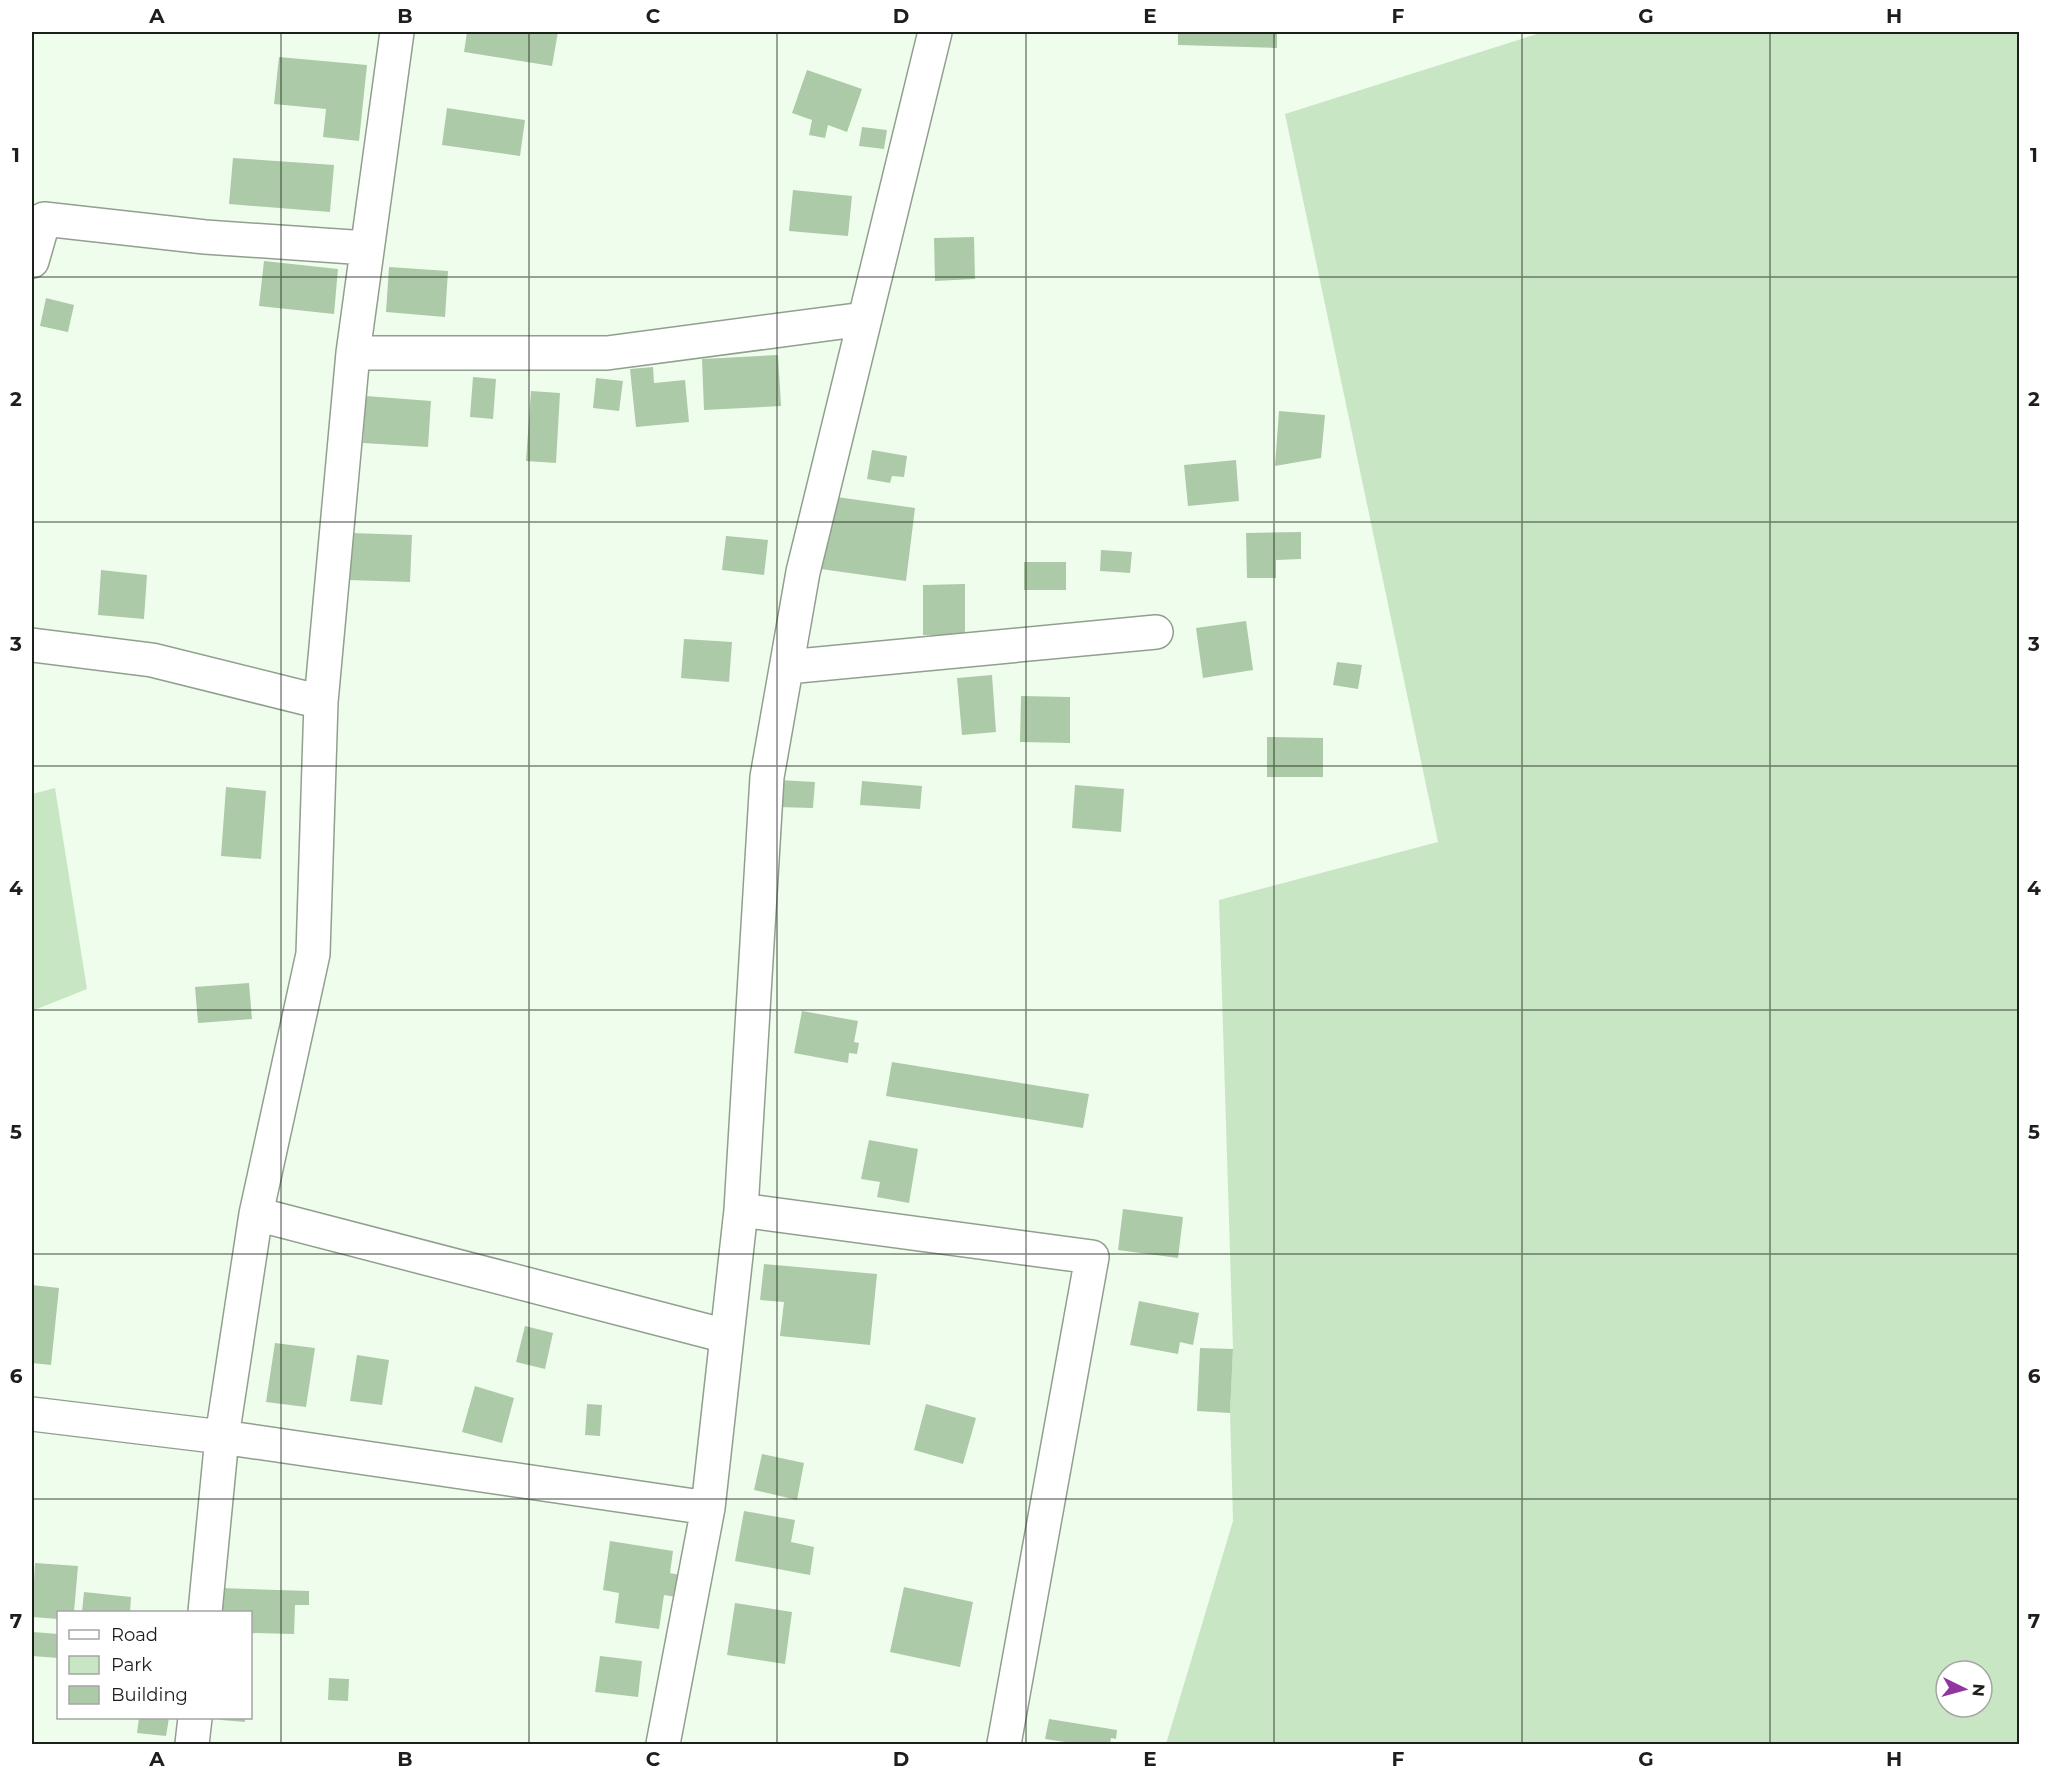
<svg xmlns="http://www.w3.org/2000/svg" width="2051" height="1776" font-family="Montserrat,sans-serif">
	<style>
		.green { fill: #c9e6c4; fill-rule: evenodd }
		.building { fill: #accaa7 }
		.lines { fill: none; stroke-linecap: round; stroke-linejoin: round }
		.street-casing { stroke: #919f8f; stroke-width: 36 }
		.street { stroke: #fff; stroke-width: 33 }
		.grid { fill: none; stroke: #1b201a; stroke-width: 1.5; stroke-opacity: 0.55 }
		.neatline { fill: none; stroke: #1b201a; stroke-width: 2 }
		.grid-label { font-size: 20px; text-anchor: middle; font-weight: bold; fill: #1b201a }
	</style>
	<rect width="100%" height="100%" fill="#effeec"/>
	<path class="green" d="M 1543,32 L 2019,32 L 2019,1744 L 1166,1744 L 1233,1521 L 1230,1413 L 1233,1349 L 1219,900 L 1438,842 L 1285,114 ZM 1946,1671 L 1982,1671 L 1982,1707 L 1946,1707 Z
		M 55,788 L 87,989 L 32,1011 L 32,794 Z"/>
	<path class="building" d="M 467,32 L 558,32 L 552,66 L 464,52 Z
		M 1178,32 L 1277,32 L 1277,48 L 1178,45 Z
		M 279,57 L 367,65 L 359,141 L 323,137 L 326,109 L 274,104 Z
		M 807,70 L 862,89 L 847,132 L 828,125 L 825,138 L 809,135 L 812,120 L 792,113 Z
		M 447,108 L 525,120 L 520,156 L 442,145 Z
		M 862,127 L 887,130 L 884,149 L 859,146 Z
		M 233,158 L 334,165 L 330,212 L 229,204 Z
		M 793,190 L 852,196 L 848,236 L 789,231 Z
		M 974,237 L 975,279 L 935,281 L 934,238 Z
		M 264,261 L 338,269 L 334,314 L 259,306 Z
		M 389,267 L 448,271 L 445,317 L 386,312 Z
		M 46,298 L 74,305 L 68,332 L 40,326 Z
		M 778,355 L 781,406 L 704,410 L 702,359 Z
		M 653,367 L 654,383 L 685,380 L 689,422 L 636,427 L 630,369 Z
		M 473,377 L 496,379 L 493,419 L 470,417 Z
		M 596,378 L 623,381 L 619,411 L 593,408 Z
		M 531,391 L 560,393 L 556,463 L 526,461 Z
		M 366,396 L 431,401 L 428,447 L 363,443 Z
		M 1279,411 L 1325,415 L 1321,458 L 1275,466 Z
		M 872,450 L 907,456 L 904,477 L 892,476 L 890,483 L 867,479 Z
		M 1236,460 L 1239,501 L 1188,506 L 1184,465 Z
		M 830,496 L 915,508 L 906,581 L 821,569 Z
		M 1301,532 L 1301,559 L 1276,560 L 1276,578 L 1247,578 L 1246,533 Z
		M 350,533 L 412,535 L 410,582 L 348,580 Z
		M 726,536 L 768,540 L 764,575 L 722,570 Z
		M 1101,550 L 1132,552 L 1130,573 L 1100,571 Z
		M 1024,562 L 1066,562 L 1066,590 L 1024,590 Z
		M 101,570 L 147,575 L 144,619 L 98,615 Z
		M 965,584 L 965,635 L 923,635 L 923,585 Z
		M 1246,621 L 1253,670 L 1203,678 L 1196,628 Z
		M 684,639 L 732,642 L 729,682 L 681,678 Z
		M 1337,662 L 1362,665 L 1358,689 L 1333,685 Z
		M 992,675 L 996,732 L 962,735 L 957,678 Z
		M 1021,696 L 1070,697 L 1070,743 L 1020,742 Z
		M 1267,737 L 1323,738 L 1323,777 L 1267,777 Z
		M 778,780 L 815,782 L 813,808 L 777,807 Z
		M 862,781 L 922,786 L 920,809 L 860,805 Z
		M 1075,785 L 1124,789 L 1121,832 L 1072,828 Z
		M 226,787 L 266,791 L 261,859 L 221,856 Z
		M 249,983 L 252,1019 L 198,1023 L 195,987 Z
		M 802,1011 L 858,1021 L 854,1042 L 859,1043 L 857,1054 L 849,1053 L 848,1063 L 794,1053 Z
		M 892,1062 L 1089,1094 L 1083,1128 L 886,1096 Z
		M 869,1140 L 918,1149 L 909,1203 L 877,1197 L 880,1182 L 861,1179 Z
		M 1123,1209 L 1183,1217 L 1178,1258 L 1118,1250 Z
		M 764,1264 L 877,1274 L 870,1345 L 780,1336 L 784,1302 L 760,1300 Z
		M 32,1285 L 59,1288 L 51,1365 L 32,1363 Z
		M 1139,1301 L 1199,1313 L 1193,1345 L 1180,1342 L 1178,1354 L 1130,1345 Z
		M 525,1326 L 553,1333 L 545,1369 L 516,1362 Z
		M 275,1343 L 315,1348 L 306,1407 L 266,1402 Z
		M 1200,1348 L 1233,1349 L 1230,1413 L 1197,1411 Z
		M 357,1355 L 389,1360 L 382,1405 L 350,1401 Z
		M 475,1386 L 514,1398 L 502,1443 L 462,1432 Z
		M 587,1404 L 602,1405 L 600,1436 L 585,1435 Z
		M 926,1404 L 976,1418 L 963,1464 L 914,1450 Z
		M 762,1454 L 804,1463 L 797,1500 L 754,1490 Z
		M 744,1511 L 795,1520 L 791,1542 L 814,1547 L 810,1575 L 735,1561 Z
		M 610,1541 L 673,1551 L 670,1573 L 680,1575 L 676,1597 L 664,1595 L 659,1629 L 615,1623 L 619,1593 L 603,1590 Z
		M 35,1563 L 78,1566 L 74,1612 L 58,1612 L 58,1619 L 32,1617 Z
		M 904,1587 L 973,1602 L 960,1667 L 890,1652 Z
		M 221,1588 L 309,1591 L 309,1605 L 295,1605 L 294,1634 L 250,1633 L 250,1612 L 220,1612 Z
		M 84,1592 L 131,1597 L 130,1612 L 82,1612 Z
		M 735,1603 L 792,1612 L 785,1664 L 727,1655 Z
		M 33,1632 L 58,1634 L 58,1658 L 32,1656 Z
		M 600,1656 L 642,1661 L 638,1697 L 595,1692 Z
		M 329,1678 L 349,1679 L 348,1701 L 328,1700 Z
		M 139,1718 L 169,1718 L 166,1736 L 137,1733 Z
		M 221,1718 L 245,1718 L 245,1722 L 221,1720 Z
		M 1049,1719 L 1117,1730 L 1116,1739 L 1111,1738 L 1110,1744 L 1078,1744 L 1045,1739 Z"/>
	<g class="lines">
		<g class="street-casing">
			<path id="street" d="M 32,261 L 44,219 L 205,237 L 367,248
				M 353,353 L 607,353 L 864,319
				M 32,645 L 152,660 L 321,702
				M 787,667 L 1156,632
				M 741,1210 L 1092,1257 L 1004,1744
				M 256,1214 L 726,1336
				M 32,1414 L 222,1437 L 708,1508
				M 205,1612 L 222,1437 L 256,1214 L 313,954 L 321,702 L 353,353 L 397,32
				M 192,1744 L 195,1718
				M 663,1744 L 708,1508 L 741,1210 L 767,777 L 803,572 L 935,32"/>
		</g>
		<use href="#street" class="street"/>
	</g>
	<path class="grid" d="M 281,32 L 281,1744M 529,32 L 529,1744M 777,32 L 777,1744M 1026,32 L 1026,1744M 1274,32 L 1274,1744M 1522,32 L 1522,1744M 1770,32 L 1770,1744M 32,277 L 2020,277M 32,522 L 2020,522M 32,766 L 2020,766M 32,1010 L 2020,1010M 32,1254 L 2020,1254M 32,1499 L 2020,1499"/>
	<rect width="2051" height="1776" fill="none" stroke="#ffffff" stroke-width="66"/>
	<rect x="57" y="1611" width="195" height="108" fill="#ffffff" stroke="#a4a6a3" stroke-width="1.5"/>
	<rect x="69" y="1630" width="30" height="9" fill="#ffffff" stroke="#a4a6a3" stroke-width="1.5"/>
	<text x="111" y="1641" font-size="18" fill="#1b201a">Road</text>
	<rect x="69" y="1656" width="30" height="18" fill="#c9e6c4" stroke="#a4a6a3" stroke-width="1.5"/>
	<text x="111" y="1671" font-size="18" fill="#1b201a">Park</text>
	<rect x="69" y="1686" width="30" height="18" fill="#accaa7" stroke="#a4a6a3" stroke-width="1.5"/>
	<text x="111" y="1701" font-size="18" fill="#1b201a">Building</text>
	<g transform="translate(1964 1689) rotate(95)"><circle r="28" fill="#ffffff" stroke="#a4a6a3" stroke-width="1.5"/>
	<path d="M0-4.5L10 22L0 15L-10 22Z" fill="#9136a1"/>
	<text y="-9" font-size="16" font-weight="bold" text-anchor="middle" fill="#1b201a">N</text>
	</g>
	<rect x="33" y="33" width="1985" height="1710" class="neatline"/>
	<g class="grid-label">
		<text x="157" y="23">A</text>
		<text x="405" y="23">B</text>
		<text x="653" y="23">C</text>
		<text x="901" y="23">D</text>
		<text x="1150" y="23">E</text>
		<text x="1398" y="23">F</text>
		<text x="1646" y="23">G</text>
		<text x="1894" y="23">H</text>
		<text x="16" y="162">1</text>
		<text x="2034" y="162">1</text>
		<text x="16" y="406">2</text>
		<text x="2034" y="406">2</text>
		<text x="16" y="651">3</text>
		<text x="2034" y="651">3</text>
		<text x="16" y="895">4</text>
		<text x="2034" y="895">4</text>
		<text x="16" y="1139">5</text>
		<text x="2034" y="1139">5</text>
		<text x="16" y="1383">6</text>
		<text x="2034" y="1383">6</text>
		<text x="16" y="1628">7</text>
		<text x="2034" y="1628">7</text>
		<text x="157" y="1766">A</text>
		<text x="405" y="1766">B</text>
		<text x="653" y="1766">C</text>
		<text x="901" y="1766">D</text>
		<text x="1150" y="1766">E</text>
		<text x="1398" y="1766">F</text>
		<text x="1646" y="1766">G</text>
		<text x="1894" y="1766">H</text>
	</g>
</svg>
